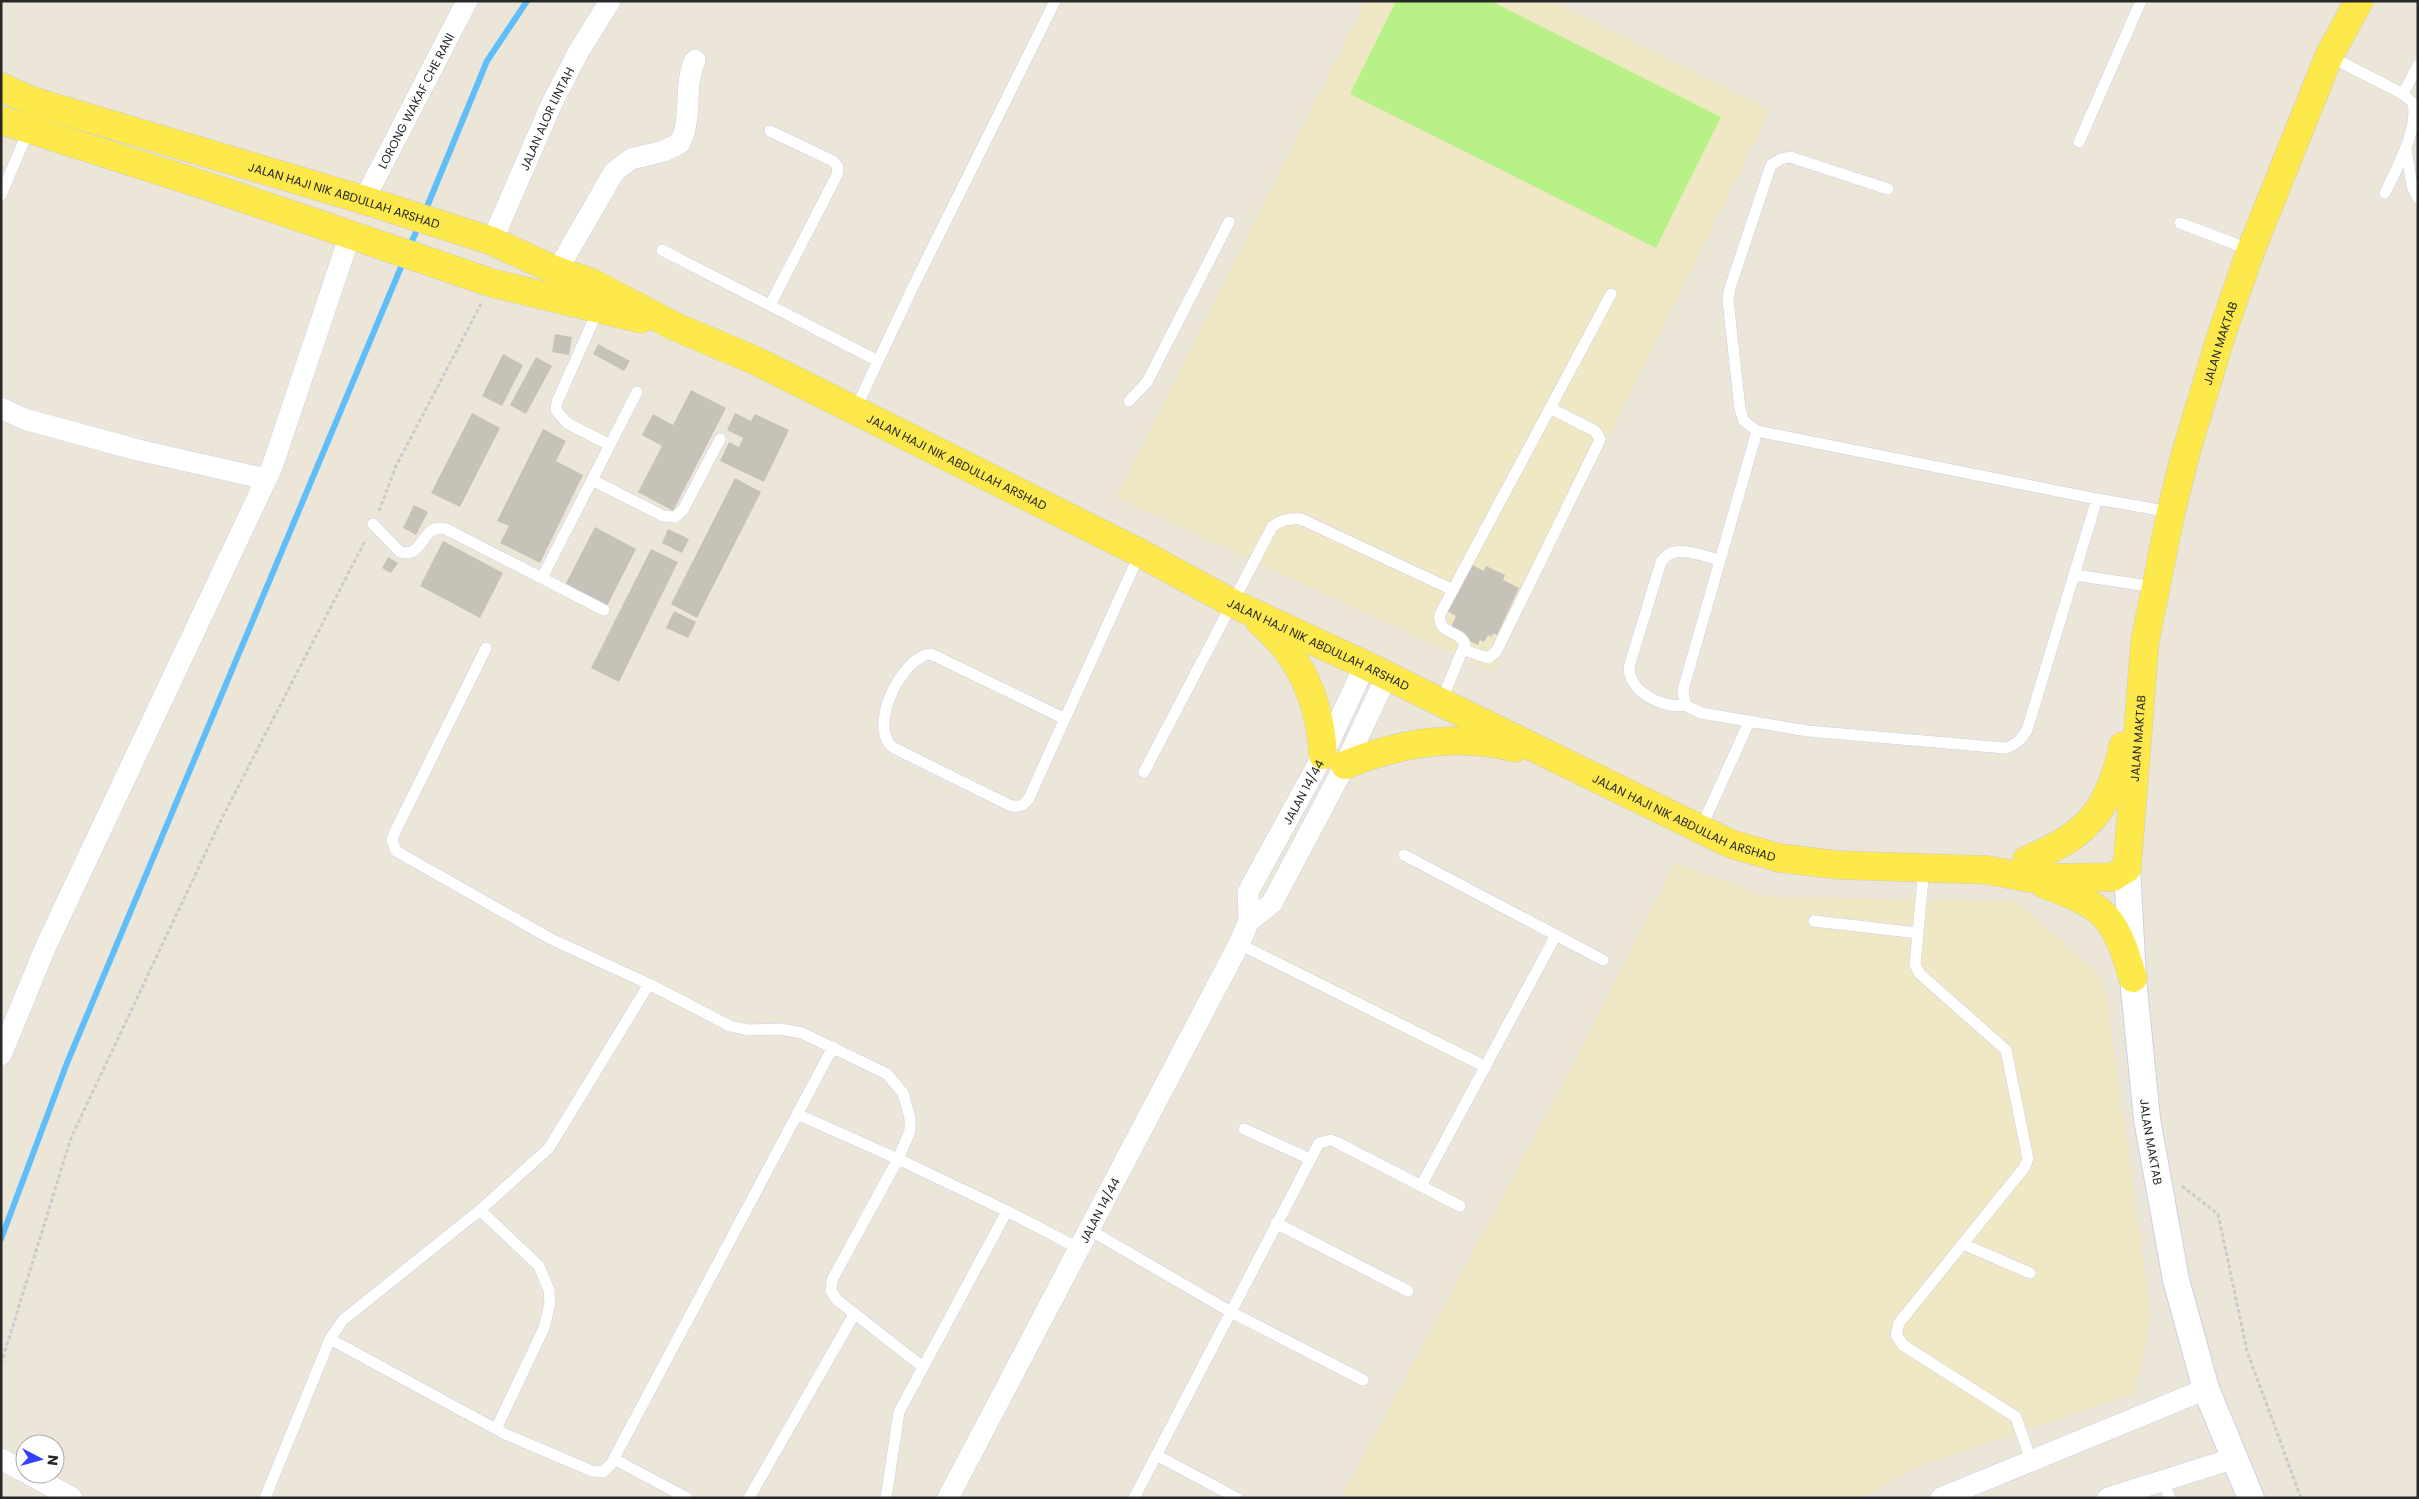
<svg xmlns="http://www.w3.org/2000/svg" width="2419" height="1499" font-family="Poppins,sans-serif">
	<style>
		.education { fill: #f0e7c5 }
		.pitch { fill: #b8f188 }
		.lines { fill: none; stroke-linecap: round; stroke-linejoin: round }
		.stream { stroke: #5fbef9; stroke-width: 6 }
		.building { fill: #c7c2b8 }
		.service-casing { stroke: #cdcee3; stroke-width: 12 }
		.minor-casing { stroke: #cdcee3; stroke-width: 22 }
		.tertiary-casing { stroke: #cdcee3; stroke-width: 28 }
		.primary-casing { stroke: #cbcbcb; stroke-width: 29 }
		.path { stroke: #cbcbcb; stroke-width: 3; stroke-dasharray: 4 2.5; stroke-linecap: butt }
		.service { stroke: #fff; stroke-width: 11 }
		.minor { stroke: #fff; stroke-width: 21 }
		.tertiary { stroke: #fff; stroke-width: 26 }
		.primary { stroke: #fde94c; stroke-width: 28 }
		.labels { text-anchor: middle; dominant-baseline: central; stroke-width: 4.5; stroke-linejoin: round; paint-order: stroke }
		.street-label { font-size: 12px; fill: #282828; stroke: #fff }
	</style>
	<rect width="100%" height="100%" fill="#ece6d8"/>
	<path class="education" d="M 1366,1 L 1552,1 L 1770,110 L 1493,672 L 1116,497 Z
		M 1675,863 L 1769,897 L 2017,901 L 2104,980 L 2151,1316 L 2135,1393 L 1912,1469 L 1862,1498 L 1341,1498 L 1557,1095 Z"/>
	<path class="pitch" d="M 1396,1 L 1491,1 L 1721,117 L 1656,248 L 1350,94 Z"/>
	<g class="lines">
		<path class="stream" d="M 424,214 L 487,61 L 527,1
			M 409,248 L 419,225
			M 1,1239 L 67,1063 L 404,260"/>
	</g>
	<path class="building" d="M 555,334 L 572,337 L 569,355 L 552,352 Z
		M 598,344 L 630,361 L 624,371 L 593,354 Z
		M 503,354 L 523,365 L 502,406 L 482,396 Z
		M 536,357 L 552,366 L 526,414 L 510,405 Z
		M 691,390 L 726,408 L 673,511 L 638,492 L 662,446 L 642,435 L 653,414 L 673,425 Z
		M 472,413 L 500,428 L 460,507 L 431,493 Z
		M 735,413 L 751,421 L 755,414 L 789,430 L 764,482 L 720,461 L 729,442 L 739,447 L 743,438 L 727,430 Z
		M 543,429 L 566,441 L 556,461 L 583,475 L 540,563 L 500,543 L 509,526 L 497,521 Z
		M 735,478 L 761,492 L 697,618 L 671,604 Z
		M 414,505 L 428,512 L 416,535 L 403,528 Z
		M 595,527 L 636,549 L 607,606 L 565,585 Z
		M 668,529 L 689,539 L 682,553 L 662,543 Z
		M 443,541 L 503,573 L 480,618 L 420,586 Z
		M 651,549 L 678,562 L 619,682 L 591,668 Z
		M 388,557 L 398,563 L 391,573 L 382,568 Z
		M 1470,564 L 1484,571 L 1486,566 L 1505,575 L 1503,580 L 1519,588 L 1497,635 L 1493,633 L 1492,637 L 1488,635 L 1484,642 L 1480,640 L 1478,645 L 1457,635 L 1451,627 L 1456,616 L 1447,611 Z
		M 674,611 L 696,622 L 688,638 L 666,628 Z"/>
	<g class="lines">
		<g class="service-casing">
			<path id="service" d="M 2329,56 L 2403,94 L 2413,103 C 2419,128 2396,170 2385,193
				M 2403,94 L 2418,65
				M 770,131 L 833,161 L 838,167 L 837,175 L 770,305
				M 2079,142 L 2141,1
				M 2406,148 L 2412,186 L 2418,198
				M 1888,189 L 1790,157 L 1781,159 L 1771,165 L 1730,288 L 1728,300 L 1740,409 L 1744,421 L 1757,431 L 2097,499 L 2171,512
				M 1,195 L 29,129
				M 2180,223 L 2251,250
				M 662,250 L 878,361
				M 598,310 L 557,402 L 556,410 L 567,423 L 610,445
				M 1129,401 L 1147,382 L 1229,222
				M 855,410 L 912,289 L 1055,1
				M 1757,431 L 1683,690 L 1685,705 L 1701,713 L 1808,731 L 2005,748 C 2016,745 2021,740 2027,730 L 2097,499
				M 592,480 L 663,516 L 675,517 L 683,510 L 720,439
				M 373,524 L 400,552 C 425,559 421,522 446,529 L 604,610
				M 2075,575 L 2155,587
				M 542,578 L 637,392
				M 486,648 L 394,834 L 392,840 L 396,851 L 551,939 L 649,984 L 730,1026 L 748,1030 L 781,1029 L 802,1033 L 887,1074 L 903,1093 L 910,1118 L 910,1131 L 898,1159 L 1007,1211 L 1078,1248
				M 1464,650 L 1488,658 L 1496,652 L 1598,444 L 1600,439 L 1595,431 L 1550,408
				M 1441,702 L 1465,644 C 1459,629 1437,635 1440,614 L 1611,294
				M 1685,705 C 1663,709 1629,692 1629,667 L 1661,562 C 1673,542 1701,556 1720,560
				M 1065,719 L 931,654 C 902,655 866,729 894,748 L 1009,805 C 1018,808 1024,806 1029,798 L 1140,553
				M 1144,772 L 1272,527 C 1280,520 1289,518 1301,519 L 1453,590
				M 1700,830 L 1749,722
				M 1404,855 L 1603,960
				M 1924,868 L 1915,965 L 1920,974 L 2006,1050 L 2028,1159 L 2024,1168 L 1899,1323 L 1896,1335 L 1903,1345 L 2016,1417 L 2031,1461
				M 1814,921 L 1918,933
				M 1239,944 L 1486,1067
				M 797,1114 L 898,1159 L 832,1280 L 831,1291 L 837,1300 L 923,1367
				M 1244,1129 L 1310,1159
				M 1421,1186 L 1556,935
				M 480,1210 L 539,1266 L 549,1290 L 550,1303 L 544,1328 L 496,1429
				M 1276,1223 L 1408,1291
				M 1088,1229 L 1231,1312 L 1363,1380
				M 1963,1244 L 2030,1273
				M 330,1339 L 505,1434 L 592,1471 L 603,1472 L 611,1464 L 833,1047
				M 1156,1455 L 1237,1498
				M 614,1459 L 687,1498
				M 2163,1481 L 2170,1498
				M 265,1498 L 330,1339 L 343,1320 L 480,1210 L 549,1148 L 649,984
				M 749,1498 L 855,1313
				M 886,1498 L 899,1412 L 1007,1211
				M 1134,1498 L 1319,1143 L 1331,1140 L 1336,1142 L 1460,1206"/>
		</g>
		<g class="minor-casing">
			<g id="minor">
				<path id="s1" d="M 364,200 L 467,1"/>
				<path id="s2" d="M 492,241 L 552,103 L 579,51 L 610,1"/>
				<path d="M 557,271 L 614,172 L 631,159 L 664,151 L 680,143 C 693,117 683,86 695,60"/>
				<path d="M 1,408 L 24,419 L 138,450 L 266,479"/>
				<path d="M 1249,921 L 1272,903 L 1345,765 L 1387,675"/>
				<path d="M 1,1055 L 46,946 L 272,467 L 350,235"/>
				<path d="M 1,1459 L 25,1472"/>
				<path d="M 29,1474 L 72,1498"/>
				<path id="s3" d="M 948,1498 L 1239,944 L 1249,921 L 1248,892 L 1323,755 L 1365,665"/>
				<path d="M 1941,1498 L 2206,1389"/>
				<path d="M 2108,1498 L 2235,1458"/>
			</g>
		</g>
		<g class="tertiary-casing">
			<g id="tertiary">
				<path id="s4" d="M 2127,868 L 2133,978 L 2147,1119 L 2176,1280 L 2206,1389 L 2251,1498"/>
			</g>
		</g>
		<g class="primary-casing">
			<g id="primary">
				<path id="s5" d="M 1,87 L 32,101 L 364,200 L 492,241 L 557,271 L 590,282 L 676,327 L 754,360 L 1140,553 L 1232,603 L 1365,665 L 1731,844 L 1780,858 L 1838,865 L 1987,870 L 2029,878 L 2113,877 L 2127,868"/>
				<path d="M 1,120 L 213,188 L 492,283 L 641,319"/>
				<path d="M 1260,622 C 1301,656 1320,703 1323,755"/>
				<path d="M 1345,765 C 1399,743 1457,733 1515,748"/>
				<path d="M 2027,860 C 2088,835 2109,811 2123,746"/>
				<path id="s6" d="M 2127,868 L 2145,641 L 2171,512 L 2186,452 L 2222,333 L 2251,250 L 2329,56 L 2359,1"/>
				<path d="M 2044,884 C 2106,907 2114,915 2133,978"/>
			</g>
		</g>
		<path class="path" d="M 379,511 L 396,466 L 481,304
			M 2182,1186 L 2218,1214 L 2247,1351 L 2301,1498
			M 1,1364 L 71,1138 L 222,818 L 366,539"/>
		<use href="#service" class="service"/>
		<use href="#minor" class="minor"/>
		<use href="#tertiary" class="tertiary"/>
		<use href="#primary" class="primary"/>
	</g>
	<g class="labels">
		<g class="street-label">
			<text stroke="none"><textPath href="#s1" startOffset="112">LORONG WAKAF CHE RANI</textPath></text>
			<text stroke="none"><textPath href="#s2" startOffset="134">JALAN ALOR LINTAH</textPath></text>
			<text stroke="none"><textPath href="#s5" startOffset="360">JALAN HAJI NIK ABDULLAH ARSHAD</textPath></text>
			<text stroke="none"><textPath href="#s6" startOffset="535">JALAN MAKTAB</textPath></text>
			<text stroke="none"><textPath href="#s5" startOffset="1030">JALAN HAJI NIK ABDULLAH ARSHAD</textPath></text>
			<text stroke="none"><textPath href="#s5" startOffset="1435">JALAN HAJI NIK ABDULLAH ARSHAD</textPath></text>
			<text stroke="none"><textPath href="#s6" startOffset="130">JALAN MAKTAB</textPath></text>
			<text stroke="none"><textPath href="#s3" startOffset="794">JALAN 14/44</textPath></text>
			<text stroke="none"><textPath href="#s5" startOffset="1840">JALAN HAJI NIK ABDULLAH ARSHAD</textPath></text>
			<text stroke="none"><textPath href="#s4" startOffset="275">JALAN MAKTAB</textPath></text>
			<text stroke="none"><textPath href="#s3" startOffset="325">JALAN 14/44</textPath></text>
		</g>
	</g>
	<rect width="2419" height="1499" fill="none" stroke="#282828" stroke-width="5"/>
	<g transform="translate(40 1459) rotate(96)"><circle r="24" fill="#ffffff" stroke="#a9a9a9"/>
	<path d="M0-4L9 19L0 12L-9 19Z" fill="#3240ff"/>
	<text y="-8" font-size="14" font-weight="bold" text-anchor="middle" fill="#282828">N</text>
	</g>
</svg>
